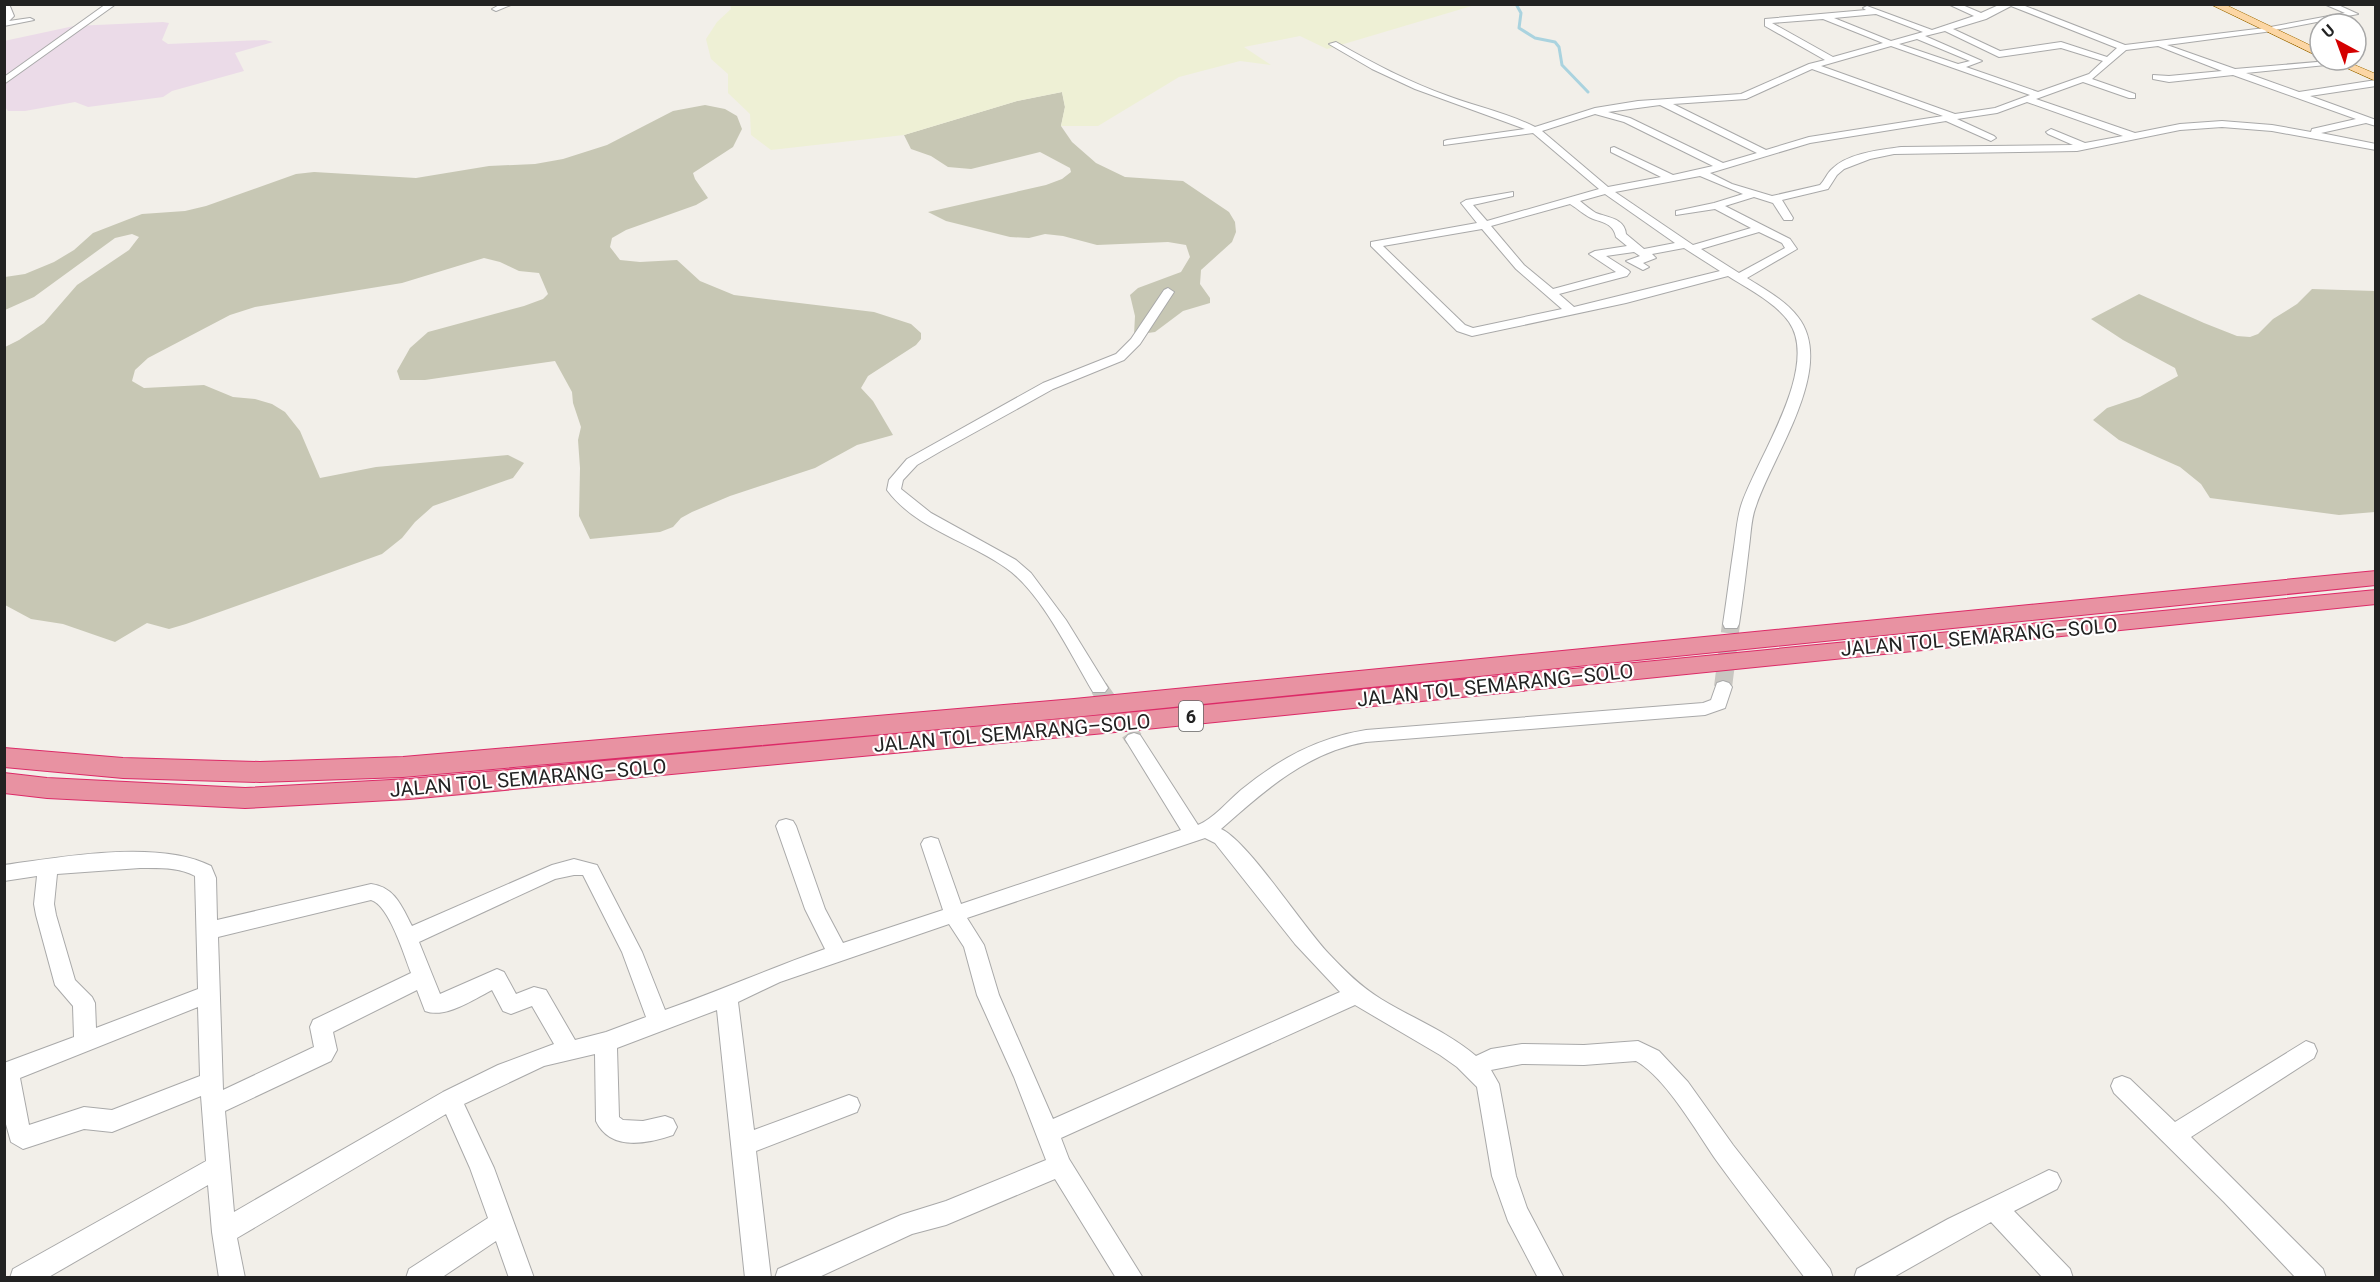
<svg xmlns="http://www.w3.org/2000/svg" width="2380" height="1282" font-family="Roboto,sans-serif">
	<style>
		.industrial { fill: #ebdbe8 }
		.construction { fill: #c7c7b4 }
		.farmland { fill: #eef0d5 }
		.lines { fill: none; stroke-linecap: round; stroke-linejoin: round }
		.stream { stroke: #aad3df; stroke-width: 3 }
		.minor-tunnel { stroke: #c8c6c1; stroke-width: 18; stroke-dasharray: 18 9; stroke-linecap: butt }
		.minor-casing { stroke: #a9a9a9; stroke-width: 2 }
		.major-casing { stroke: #a06b00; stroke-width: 1 }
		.highway-casing { stroke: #dc2a67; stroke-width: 2 }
		.minor { fill: #fff; fill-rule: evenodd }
		.major { fill: #fcd6a4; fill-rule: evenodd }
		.highway { fill: #e892a2; fill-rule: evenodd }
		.labels { text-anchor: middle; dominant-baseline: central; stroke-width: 4.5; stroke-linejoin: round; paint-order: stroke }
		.shield { fill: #fff; stroke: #646464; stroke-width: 1.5 }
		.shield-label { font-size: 18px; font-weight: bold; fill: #222 }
		.street-label { font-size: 20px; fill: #222; stroke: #fff }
	</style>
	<rect width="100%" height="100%" fill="#f2efe9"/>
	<path class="industrial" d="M 163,22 L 169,23 L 162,40 L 168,44 L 265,40 L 273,42 L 235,53 L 244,71 L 172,91 L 163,97 L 88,107 L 75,102 L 25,111 L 8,111 L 5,107 L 4,41 L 74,26 Z"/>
	<path class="construction" d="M 1062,92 L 1065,107 L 1061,126 L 1072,142 L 1096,163 L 1125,177 L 1183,181 L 1229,212 L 1235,222 L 1236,232 L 1232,242 L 1201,270 L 1200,284 L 1210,298 L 1210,303 L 1183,311 L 1155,332 L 1134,335 L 1135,316 L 1130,295 L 1138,288 L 1181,272 L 1190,257 L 1186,245 L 1168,242 L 1097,245 L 1063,236 L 1045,234 L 1029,238 L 1010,237 L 946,221 L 928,212 L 1046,185 L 1062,179 L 1071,172 L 1070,168 L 1040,152 L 971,169 L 948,167 L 931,156 L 911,149 L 904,135 L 1017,101 Z
		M 705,105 L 725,109 L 737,116 L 742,129 L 733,147 L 693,173 L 695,179 L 708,198 L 696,205 L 626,230 L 612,238 L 610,247 L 620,260 L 640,262 L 677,260 L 700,281 L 734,295 L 874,312 L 911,324 L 921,333 L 921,339 L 916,345 L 868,376 L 861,388 L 873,401 L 893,435 L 857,445 L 815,468 L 730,496 L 692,512 L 681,518 L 673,527 L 660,532 L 590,539 L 579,516 L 580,468 L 578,440 L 581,427 L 573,403 L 572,392 L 555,361 L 425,380 L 400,380 L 397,371 L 410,348 L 428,332 L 524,306 L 543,299 L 548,294 L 539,273 L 519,271 L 500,262 L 484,258 L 402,283 L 255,307 L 230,315 L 148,358 L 135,370 L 132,381 L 144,388 L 204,385 L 233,397 L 255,399 L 272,404 L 285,412 L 300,431 L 320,478 L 376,467 L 508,455 L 524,463 L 513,478 L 433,506 L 415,522 L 402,538 L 382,554 L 186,624 L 169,629 L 147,623 L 115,642 L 63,624 L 31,619 L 5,605 L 5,347 L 19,340 L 44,323 L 77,285 L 129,250 L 139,237 L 132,234 L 115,238 L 34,297 L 5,310 L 5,277 L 25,274 L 54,262 L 74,250 L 93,233 L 142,214 L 185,211 L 206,206 L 296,174 L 314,172 L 416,178 L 489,166 L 535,164 L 563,159 L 607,145 L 673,111 Z
		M 2312,289 L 2375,291 L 2375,512 L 2339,515 L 2210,498 L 2201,484 L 2180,467 L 2119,440 L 2093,420 L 2107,408 L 2140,397 L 2178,376 L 2175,368 L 2123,340 L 2091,319 L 2139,294 L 2204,323 L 2237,336 L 2250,337 L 2258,334 L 2273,319 L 2297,304 Z"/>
	<path class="farmland" d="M 730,4 L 1475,5 L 1327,49 L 1300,36 L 1244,47 L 1271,65 L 1240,61 L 1179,77 L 1098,126 L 1061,126 L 1065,107 L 1062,92 L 1017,101 L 904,135 L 771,150 L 751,135 L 750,114 L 728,93 L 728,74 L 711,59 L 706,39 L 717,22 L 731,9 Z"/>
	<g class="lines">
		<path class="stream" d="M 1516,4 L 1521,13 L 1519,28 L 1535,38 L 1555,42 L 1559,47 L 1562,65 L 1588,92"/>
		<path class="minor-tunnel" d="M 1723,687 L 1731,624
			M 1099,688 L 1134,739"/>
		<g class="minor-casing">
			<path id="minor" d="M 4,4 L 9,4 L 14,16 L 9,21 L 30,18 L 34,20 L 4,26 Z
				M 106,4 L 116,4 L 4,84 L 4,77 Z
				M 501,4 L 513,4 L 496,11 L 492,9 Z
				M 1948,4 L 1960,4 L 1981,13 L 2001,4 L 2020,4 L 2125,45 L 2265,28 L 2345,13 L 2324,4 L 2336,4 L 2358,14 L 2265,32 L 2167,45 L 2235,69 L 2340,60 L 2336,64 L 2246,73 L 2299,92 L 2376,80 L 2376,86 L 2310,96 L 2376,120 L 2376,126 L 2366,123 L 2321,133 L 2376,144 L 2376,150 L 2272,131 L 2222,127 L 2180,130 L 2077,151 L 1894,154 L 1870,159 L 1844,169 L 1837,175 L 1828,189 L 1782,200 L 1793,218 L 1792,220 L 1784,220 L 1773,203 L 1754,197 L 1725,206 L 1790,239 L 1797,249 L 1747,278 C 1764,289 1785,300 1798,317 C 1837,367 1772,456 1756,506 C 1751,518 1751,533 1749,547 C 1746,572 1743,598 1739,624 L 1737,628 L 1725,628 L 1723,624 C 1727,598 1730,573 1734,547 C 1736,534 1737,519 1741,506 C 1755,461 1821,368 1789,322 C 1775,302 1748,289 1728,276 L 1626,303 L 1472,336 L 1457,331 L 1371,246 L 1371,242 L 1477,223 L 1461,203 L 1466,200 L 1513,192 L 1513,196 L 1473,205 L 1487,221 L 1599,189 L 1533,133 L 1444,145 L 1444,141 L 1447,140 L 1525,129 L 1415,89 L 1372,69 L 1329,44 L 1336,42 C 1372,63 1409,82 1448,96 C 1477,107 1508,113 1535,127 L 1595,108 L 1638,101 L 1741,94 L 1809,64 L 1825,60 L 1765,26 L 1765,19 L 1866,10 L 1863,8 L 1867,6 L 1932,30 L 1974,16 ZM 2011,6 L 2117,48 L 2107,57 L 2061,42 L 2000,51 L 1953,29 L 1986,19 ZM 1876,14 L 1923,32 L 1891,41 L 1834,18 ZM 1823,19 L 1883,43 L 1833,57 L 1772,23 ZM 1945,31 L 1999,57 L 2061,48 L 2103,61 L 2089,74 L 2038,92 L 1966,67 L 1982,61 L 1925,36 ZM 1917,39 L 1970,61 L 1958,64 L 1899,44 ZM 1891,46 L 2030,95 L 1995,108 L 1955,114 L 1821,66 ZM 2158,46 L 2222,71 L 2169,76 L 2153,75 L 2153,79 L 2169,82 L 2233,75 L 2356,119 L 2312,129 L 2311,132 L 2272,125 L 2222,121 L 2180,124 L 2135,133 L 2036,99 L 2083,82 L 2129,98 L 2135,98 L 2135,94 L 2092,79 L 2126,50 ZM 1812,69 L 1943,116 L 1809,137 L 1766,150 L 1673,104 L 1746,99 ZM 2027,102 L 2123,136 L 2085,143 L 2051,129 L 2046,132 L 2048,134 L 2073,145 L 1901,147 C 1879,150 1848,153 1832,169 C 1827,173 1825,180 1820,185 L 1772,196 L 1732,184 L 1710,173 L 1810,143 L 1946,121 L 1991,141 L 1996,138 L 1994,136 L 1957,119 L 1997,113 ZM 1660,105 L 1757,153 L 1723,163 L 1630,118 L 1608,112 ZM 1595,114 L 1624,122 L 1713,166 L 1673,175 L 1614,147 L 1611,148 L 1611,152 L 1661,177 L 1608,187 L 1542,131 ZM 1700,176 L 1743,194 L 1714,203 L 1676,211 L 1676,215 L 1715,209 L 1751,228 L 1693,245 L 1615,192 ZM 1605,194 L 1675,243 L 1644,249 L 1626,234 C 1625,218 1606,217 1596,213 C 1591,210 1585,205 1580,201 ZM 1570,204 C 1577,208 1584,215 1591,218 C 1603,223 1613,223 1616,237 L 1627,246 L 1595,251 L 1589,254 L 1616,272 L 1553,289 L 1524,265 L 1491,226 ZM 1482,229 L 1516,269 L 1562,309 L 1473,328 L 1465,325 L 1383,246 ZM 1759,232 L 1782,243 L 1785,248 L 1739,273 L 1701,249 ZM 1684,248 L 1720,271 L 1574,307 L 1559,294 L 1627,276 L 1630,272 L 1628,270 L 1606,256 L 1634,252 L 1640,256 L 1626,261 L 1643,270 L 1649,267 L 1643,263 L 1656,258 L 1652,254 Z
				M 1168,288 L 1174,292 L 1140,344 L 1124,360 L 1053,389 L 941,451 L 917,465 L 903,480 L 901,489 L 931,513 L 1016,560 L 1031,573 L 1066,620 L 1108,688 L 1105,692 L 1093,692 C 1071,655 1041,592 1006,568 C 968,541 916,529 887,490 L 889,480 L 907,459 L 1043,383 L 1116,354 L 1131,339 L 1164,290 Z
				M 1723,681 L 1729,683 L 1732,687 L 1725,708 L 1705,715 L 1366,742 C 1307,752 1264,791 1221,829 C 1248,841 1303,927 1329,954 C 1345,971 1361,987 1381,999 C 1412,1018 1448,1032 1476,1056 L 1491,1049 L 1522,1044 L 1584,1045 L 1638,1041 L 1659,1051 L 1688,1082 L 1733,1145 L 1830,1269 L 1833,1278 L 1805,1278 C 1775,1238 1745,1200 1716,1160 C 1696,1131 1666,1078 1636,1061 L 1584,1065 L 1522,1064 L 1491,1070 L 1499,1084 L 1516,1176 L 1527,1208 L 1564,1278 L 1538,1278 L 1508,1221 L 1492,1176 L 1477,1087 L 1457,1067 L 1440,1055 L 1355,1005 L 1061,1138 L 1069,1159 L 1143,1278 L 1116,1278 L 1055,1179 L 946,1225 L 912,1234 L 817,1278 L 775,1278 L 778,1269 L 901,1215 L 946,1201 L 1046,1160 L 1014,1077 L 977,995 L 964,947 L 949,924 L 780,982 L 738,1002 L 754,1130 L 849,1095 L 857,1098 L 860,1105 L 857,1112 L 756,1151 L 771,1278 L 745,1278 L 717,1010 L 617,1048 L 619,1117 L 623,1120 L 643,1121 L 665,1116 L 673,1119 L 677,1127 L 673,1135 C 647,1144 610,1151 596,1121 L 595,1054 L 544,1066 L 464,1104 L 494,1168 L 534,1278 L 509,1278 L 496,1241 L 441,1278 L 406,1278 L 409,1269 L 488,1218 L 470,1168 L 446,1114 L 237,1238 L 245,1278 L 219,1278 L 212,1232 L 208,1185 L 47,1278 L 10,1278 L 13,1269 L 206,1161 L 201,1096 L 112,1132 L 84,1129 L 23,1149 L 11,1142 L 4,1117 L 4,1063 L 74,1037 L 73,1006 L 55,985 L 36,915 L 34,904 L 37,876 L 4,881 L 4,865 C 61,857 159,839 211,866 L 216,878 L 217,920 L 371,884 C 395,887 402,907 412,926 L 552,865 L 574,859 L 597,865 L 642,952 L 665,1010 C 719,991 771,968 825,949 L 805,909 L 776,826 L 779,821 L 786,819 L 793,821 L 796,826 L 825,909 L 843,943 L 943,910 L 921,844 L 924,839 L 931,837 L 938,839 L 961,904 L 1181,830 L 1125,739 L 1128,735 L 1134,733 L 1140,735 L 1198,825 C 1213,819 1228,801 1241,790 C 1279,759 1317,738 1366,730 L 1703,703 L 1711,700 L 1717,683 ZM 1205,838 L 1215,843 L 1295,944 L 1340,992 L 1053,1119 L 999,995 L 984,945 L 967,918 ZM 140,868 C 159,868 179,867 195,876 L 198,989 L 96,1028 L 95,1003 L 92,997 L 75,980 L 56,915 L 54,904 L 57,874 ZM 574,875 L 583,875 L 622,952 L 646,1017 L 606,1032 L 575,1040 L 546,990 L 534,987 L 516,994 L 504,972 L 497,969 L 440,994 L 419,942 L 555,879 ZM 371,900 C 389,905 404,955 411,973 L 313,1020 L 310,1027 L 314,1047 L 223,1090 L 218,937 ZM 417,990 L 425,1011 C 446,1019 474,999 492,990 L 503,1011 L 511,1014 L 532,1006 L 554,1044 L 498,1065 L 443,1092 L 234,1212 L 225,1111 L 331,1061 L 337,1050 L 333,1032 ZM 198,1007 L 200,1076 L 112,1110 L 84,1107 L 29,1125 L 20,1078 Z
				M 2306,1041 L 2314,1044 L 2317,1051 L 2314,1058 L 2191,1137 L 2323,1269 L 2326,1278 L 2296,1278 L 2224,1202 L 2114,1093 L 2111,1086 L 2114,1079 L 2122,1076 L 2130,1079 L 2175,1122 Z
				M 2049,1170 L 2057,1173 L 2061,1181 L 2057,1189 L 2014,1211 L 2070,1269 L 2073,1278 L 2043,1278 L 1991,1222 L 1892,1278 L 1854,1278 L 1857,1269 L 1948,1219 Z"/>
		</g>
		<g class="major-casing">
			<path id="major" d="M 2210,4 L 2224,4 L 2320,50 L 2320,57 Z
				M 2329,60 L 2343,60 L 2376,74 L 2376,81 Z"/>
		</g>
		<g class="highway-casing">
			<path id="highway" d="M 2376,571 L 2376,585 L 1074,717 L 403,777 L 260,782 L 123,778 L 4,767 L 4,748 L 123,758 L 260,762 L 403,757 L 1074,699 Z
				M 2376,590 L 2376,604 L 1136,730 L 409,799 L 245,808 L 47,798 L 4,793 L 4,773 L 47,778 L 245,788 L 409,779 L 1136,712 Z"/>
		</g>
		<use href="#minor" class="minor"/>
		<use href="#major" class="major"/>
		<use href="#highway" class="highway"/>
	</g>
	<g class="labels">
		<rect class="shield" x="1179" y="701" width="24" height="30" rx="4.5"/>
		<g class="shield-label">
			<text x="1191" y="716">6</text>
		</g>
		<g class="street-label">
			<text transform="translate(1979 637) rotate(-5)">JALAN TOL SEMARANG–SOLO</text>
			<text transform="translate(1495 685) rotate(-6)">JALAN TOL SEMARANG–SOLO</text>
			<text transform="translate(1012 733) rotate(-5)">JALAN TOL SEMARANG–SOLO</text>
			<text transform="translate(528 778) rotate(-5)">JALAN TOL SEMARANG–SOLO</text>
		</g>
	</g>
	<rect width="2380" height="1282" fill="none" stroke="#222222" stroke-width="12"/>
	<g transform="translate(2338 42) rotate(319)"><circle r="28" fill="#ffffff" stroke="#a7a7a7" stroke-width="1.5"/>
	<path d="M0-4.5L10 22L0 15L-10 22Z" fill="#d40000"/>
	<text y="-9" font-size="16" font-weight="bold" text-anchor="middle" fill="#222222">U</text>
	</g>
</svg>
